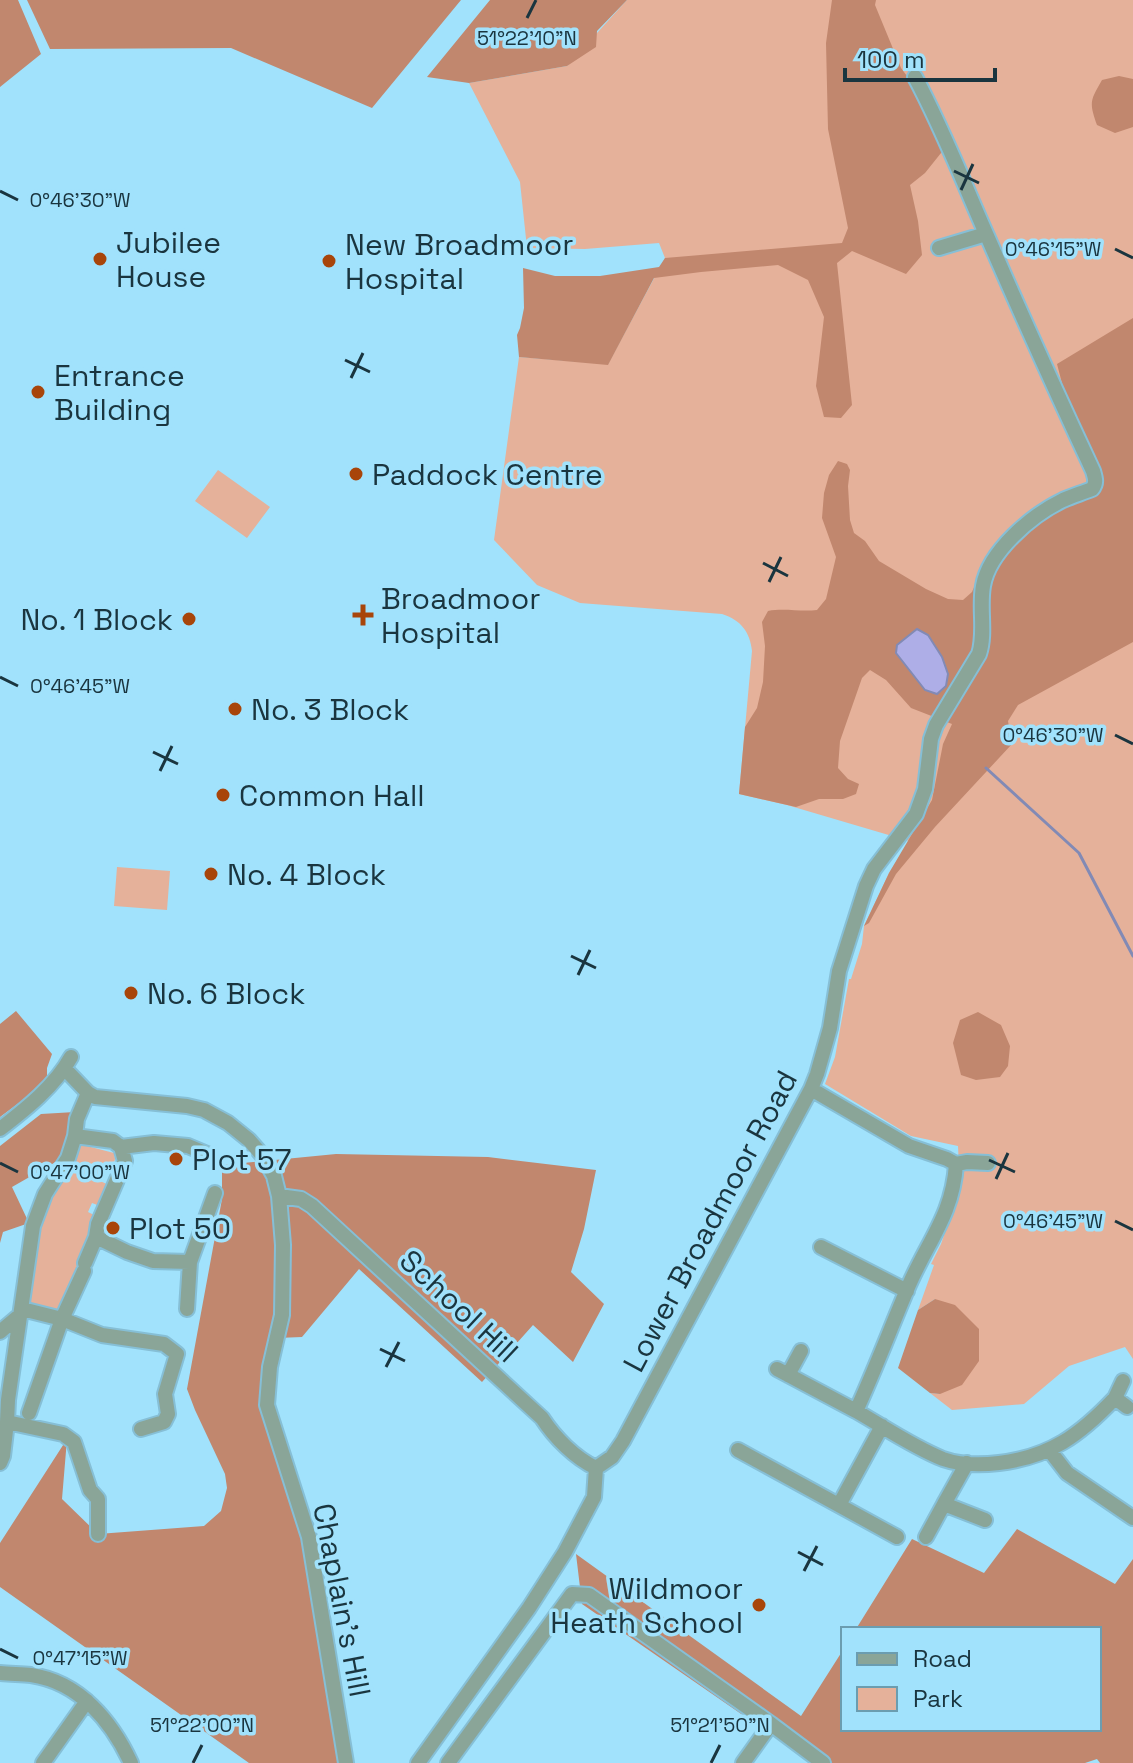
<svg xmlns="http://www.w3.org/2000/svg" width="1133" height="1763" font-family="'Space Grotesk',sans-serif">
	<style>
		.green { fill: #e5b19a }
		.forest { fill: #c1876e }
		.water { fill: #aeaee7; stroke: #828ab5; stroke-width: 2 }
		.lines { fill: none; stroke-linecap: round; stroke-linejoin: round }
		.stream { stroke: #828ab5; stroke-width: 3 }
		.minor-casing { stroke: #86bfd6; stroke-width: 18 }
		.minor { stroke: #8aa598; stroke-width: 14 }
		.ticks { fill: none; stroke: #1a353f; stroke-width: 3 }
		.poi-dot { fill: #a8450a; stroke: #a1e2fc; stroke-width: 3 }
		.labels { text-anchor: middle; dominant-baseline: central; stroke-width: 7; stroke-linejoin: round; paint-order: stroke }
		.poi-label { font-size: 30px; fill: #1a353f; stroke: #a1e2fc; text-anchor: start }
		.street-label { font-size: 30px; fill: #1a353f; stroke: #a1e2fc }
		.ticks-label { font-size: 20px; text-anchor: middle; fill: #1a353f; stroke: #a1e2fc; stroke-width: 7; stroke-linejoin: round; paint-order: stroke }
	</style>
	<rect width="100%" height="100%" fill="#a1e2fc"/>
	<path class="green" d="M 627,0 L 1133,0 L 1133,1359 L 1125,1347 L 1069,1366 L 1024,1404 L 952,1410 L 930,1393 L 940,1394 L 935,1299 L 918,1310 L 934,1265 L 931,1264 L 941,1244 L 960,1189 L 958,1146 L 911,1136 L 825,1084 L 835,1057 L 849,979 L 851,979 L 862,944 L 864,926 L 889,873 L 909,841 L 787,805 L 739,794 L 752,651 C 750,632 741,620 722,614 L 580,603 L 537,585 L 494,540 L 519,357 L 608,364 L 665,258 L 659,243 L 585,249 L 527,248 L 520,182 L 469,83 L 567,66 Z
		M 218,470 L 270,507 L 247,538 L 195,501 Z
		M 117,867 L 170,871 L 167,910 L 114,906 Z
		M 83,1145 L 114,1153 L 115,1159 L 113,1167 L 106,1165 L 100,1181 L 109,1185 L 100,1206 L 92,1203 L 88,1212 L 96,1216 L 57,1318 L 28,1306 L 41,1219 L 48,1201 L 77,1148 Z"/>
	<path class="forest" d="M 0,0 L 18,0 L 41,54 L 0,87 Z
		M 27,0 L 461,0 L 372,108 L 231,48 L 50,49 Z
		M 490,0 L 627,0 L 597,31 L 596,47 L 567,66 L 469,83 L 427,77 Z
		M 832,0 L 876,0 L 875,5 L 901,68 L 953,138 L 925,173 L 910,185 L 918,221 L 922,255 L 906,274 L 852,251 L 837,263 L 852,405 L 841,418 L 824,417 L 816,386 L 824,317 L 808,280 L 778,265 L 701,272 L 654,278 L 608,365 L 519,357 L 517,335 L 520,328 L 524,308 L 523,268 L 555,276 L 600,276 L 659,267 L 665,258 L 842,243 L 848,228 L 828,129 L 826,43 Z
		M 1119,76 L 1133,79 L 1133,127 L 1115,133 L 1097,125 C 1089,102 1090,101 1102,80 Z
		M 1133,318 L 1133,642 L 1018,705 L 1008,721 L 1012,744 L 935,827 L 896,874 L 869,923 L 864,926 L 889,873 L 932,800 L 943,744 L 952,724 L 911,708 L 886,680 L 870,670 L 862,678 L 840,741 L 838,768 L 848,779 L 859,784 L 856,794 L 843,799 L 819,799 L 796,807 L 739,794 L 745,727 L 757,708 L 763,682 L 765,646 L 762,622 L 768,611 C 784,608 801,612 817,610 L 826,599 L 836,557 L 822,518 L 824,493 L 829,475 L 838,461 L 847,464 L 850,470 L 848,486 L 850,520 L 854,533 L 865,541 L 879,561 L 926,589 L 948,599 L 963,600 L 972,592 L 983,566 L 1062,494 L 1086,483 L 1087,479 L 1057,364 Z
		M 16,1011 L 52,1054 L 47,1068 L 47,1082 L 0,1117 L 0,1024 Z
		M 978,1012 L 1001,1025 L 1010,1046 L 1008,1066 L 1000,1077 L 976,1080 L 961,1075 L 953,1043 L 960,1020 Z
		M 75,1112 L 61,1159 L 12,1187 L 29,1223 L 3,1232 L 0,1243 L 0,1146 L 41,1114 Z
		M 336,1154 L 488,1157 L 596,1170 L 584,1229 L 571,1272 L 604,1304 L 573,1362 L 533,1325 L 482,1382 L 359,1269 L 302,1337 L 277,1338 L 267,1405 L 309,1537 L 341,1763 L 249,1763 L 0,1587 L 0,1543 L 67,1439 L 62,1499 L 98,1534 L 204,1526 L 221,1511 L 227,1488 L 225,1474 L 195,1410 L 187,1389 L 222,1199 L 222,1165 Z
		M 935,1299 L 955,1305 L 979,1329 L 979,1361 L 962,1385 L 940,1394 L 930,1393 L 898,1368 L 918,1310 Z
		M 1017,1529 L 1115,1584 L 1133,1559 L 1133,1763 L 1100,1763 L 1097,1759 L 1085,1763 L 812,1763 L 582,1604 L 576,1554 L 801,1716 L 843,1650 L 843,1729 L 1099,1729 L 1099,1629 L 856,1629 L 912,1539 L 984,1573 Z"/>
	<path class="water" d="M 917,629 L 928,635 L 942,657 L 948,674 L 946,686 L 937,694 L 925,690 L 896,653 L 897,645 Z"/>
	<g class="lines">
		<path class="stream" d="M 986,768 L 1079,853 L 1133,956"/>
		<g class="minor-casing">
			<path id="minor" d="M 939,248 L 986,234
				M 65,1069 L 88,1093 L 95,1097 L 187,1106 L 204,1110 L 228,1123 L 249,1140 L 263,1156 L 274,1176 L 279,1196 L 283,1245 L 282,1315 L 270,1367 L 267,1405 L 309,1537 L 346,1763
				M 811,1089 L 909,1146 L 947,1159 L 956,1164 L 967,1162 L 988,1163
				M 88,1093 L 77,1119 L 75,1136 L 68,1158 L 45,1194 L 33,1226 L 8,1400 L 7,1422 L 63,1434 L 74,1442 L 90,1490 L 98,1499 L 98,1534
				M 0,1129 C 26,1109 55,1086 71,1057
				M 75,1136 L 113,1141 L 121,1147 L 125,1161 L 98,1224 L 96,1237 L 127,1252 L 153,1261 L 190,1262
				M 121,1147 L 154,1143 L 188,1146 L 207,1154
				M 956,1164 C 953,1214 928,1241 909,1285 C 891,1327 875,1370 856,1411 C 884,1427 913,1447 943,1459 C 960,1465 981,1465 999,1463 C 1050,1457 1080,1435 1115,1398 L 1127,1407
				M 279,1196 L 301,1199 L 312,1206 L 542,1418 C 555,1438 575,1458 596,1468
				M 821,1247 L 907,1291
				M 85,1263 L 96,1237
				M 22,1309 L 62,1319 L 102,1335 L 164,1344 L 177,1354 L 165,1394 L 168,1414 L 164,1422 L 141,1429
				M 187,1309 L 190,1262 L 215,1193
				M 0,1332 L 20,1315
				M 777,1369 L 856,1411
				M 788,1375 L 801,1351
				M 1115,1398 L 1123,1381
				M 29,1413 L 62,1319 L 84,1271
				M 738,1450 L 897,1537
				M 1050,1451 L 1067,1473 L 1133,1518
				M 0,1463 L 3,1456 L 7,1422
				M 967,1463 L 944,1504 L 985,1520
				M 596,1468 L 612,1457 L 623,1441 L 811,1089 L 817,1074 L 830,1028 L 839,971 L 866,886 L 874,869 L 916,814 L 925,789 L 931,739 L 936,725 L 979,654 C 986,633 979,609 983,586 C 989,551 1032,515 1063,500 C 1072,496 1082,493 1092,489 C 1097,483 1095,478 1093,471 C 1057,394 1022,316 988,238 C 964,184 943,129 915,77
				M 839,1505 L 882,1426
				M 926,1537 L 944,1504
				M 0,1673 C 10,1674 21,1674 31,1675 C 80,1682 112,1722 131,1763
				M 43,1763 L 87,1701
				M 418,1763 L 529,1608 L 565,1552 L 594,1497 L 596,1468
				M 448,1763 L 572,1594 L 589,1595 L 771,1724 L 823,1763
				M 743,1763 L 771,1724"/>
		</g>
		<use href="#minor" class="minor"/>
	</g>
	<path class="ticks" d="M 527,18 L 536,0M 954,171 L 979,183M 961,190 L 973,164M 0,191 L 18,200M 1115,249 L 1133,258M 345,360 L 370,372M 351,378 L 363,353M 763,563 L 788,576M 769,582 L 781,557M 0,677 L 18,686M 1115,735 L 1133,744M 153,752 L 178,764M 160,771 L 172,746M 571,956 L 596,968M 578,975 L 590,950M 989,1160 L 1015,1172M 0,1163 L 18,1172M 996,1179 L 1008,1153M 1115,1221 L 1133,1230M 380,1349 L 405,1361M 386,1367 L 399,1342M 798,1552 L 823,1565M 804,1571 L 817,1546M 0,1649 L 18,1658M 193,1763 L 202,1745M 711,1763 L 720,1745"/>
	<g class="poi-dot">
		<circle cx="100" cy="259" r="8"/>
		<circle cx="329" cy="261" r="8"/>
		<circle cx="38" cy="392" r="8"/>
		<circle cx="356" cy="474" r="8"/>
		<path d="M359 603h8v8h8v8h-8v8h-8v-8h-8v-8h8z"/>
		<circle cx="189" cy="619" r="8"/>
		<circle cx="235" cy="709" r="8"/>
		<circle cx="223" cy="795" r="8"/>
		<circle cx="211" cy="874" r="8"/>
		<circle cx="131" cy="993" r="8"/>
		<circle cx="176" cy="1159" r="8"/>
		<circle cx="113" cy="1228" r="8"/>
		<circle cx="759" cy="1605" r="8"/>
	</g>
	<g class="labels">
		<g class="poi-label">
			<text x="116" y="242">Jubilee<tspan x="116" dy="34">House</tspan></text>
			<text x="345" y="244">New Broadmoor<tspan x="345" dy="34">Hospital</tspan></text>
			<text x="54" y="375">Entrance<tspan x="54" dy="34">Building</tspan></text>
			<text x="372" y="474">Paddock Centre</text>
			<text x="381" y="598">Broadmoor<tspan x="381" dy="34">Hospital</tspan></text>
			<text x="173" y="619" text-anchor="end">No. 1 Block</text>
			<text x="251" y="709">No. 3 Block</text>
			<text x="239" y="795">Common Hall</text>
			<text x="227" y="874">No. 4 Block</text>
			<text x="147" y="993">No. 6 Block</text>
			<text x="192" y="1159">Plot 57</text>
			<text x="129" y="1228">Plot 50</text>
			<text x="743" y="1588" text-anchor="end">Wildmoor<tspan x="743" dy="34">Heath School</tspan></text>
		</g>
		<g class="street-label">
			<text transform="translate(710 1221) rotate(-62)">Lower Broadmoor Road</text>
			<text transform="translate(459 1306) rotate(43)">School Hill</text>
			<text transform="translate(342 1600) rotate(79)">Chaplain's Hill</text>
		</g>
	</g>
	<g class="ticks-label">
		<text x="527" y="45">51°22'10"N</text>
		<text x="80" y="207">0°46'30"W</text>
		<text x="1053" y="256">0°46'15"W</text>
		<text x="80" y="693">0°46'45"W</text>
		<text x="1053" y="742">0°46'30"W</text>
		<text x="80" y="1179">0°47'00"W</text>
		<text x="1053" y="1228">0°46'45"W</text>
		<text x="80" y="1665">0°47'15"W</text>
		<text x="202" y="1732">51°22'00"N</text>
		<text x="720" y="1732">51°21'50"N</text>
	</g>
	<rect x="841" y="1627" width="260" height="104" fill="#a1e2fc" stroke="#6b9db0" stroke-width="2"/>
	<rect x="857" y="1653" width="40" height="12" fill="#8aa598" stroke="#6b9db0" stroke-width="2"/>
	<text x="913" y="1667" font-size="24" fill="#1a353f">Road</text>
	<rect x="857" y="1687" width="40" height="24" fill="#e5b19a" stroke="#6b9db0" stroke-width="2"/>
	<text x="913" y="1707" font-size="24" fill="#1a353f">Park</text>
	<path d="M845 68v12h150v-12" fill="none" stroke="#1a353f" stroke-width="4"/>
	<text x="857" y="68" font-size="24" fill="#1a353f" stroke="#a1e2fc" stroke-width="6" paint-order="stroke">100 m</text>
</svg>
